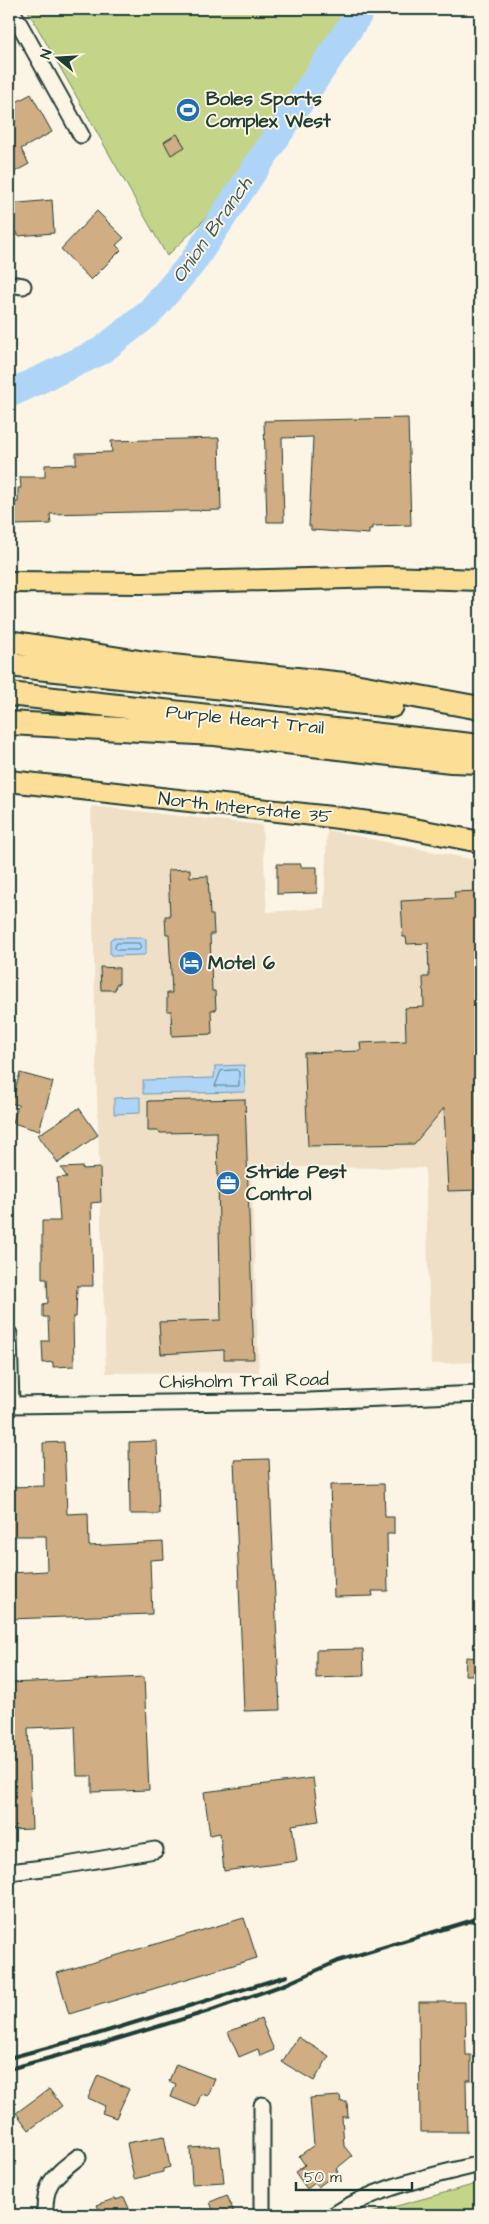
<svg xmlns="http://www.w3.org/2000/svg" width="489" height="2224" font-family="'Architects Daughter',sans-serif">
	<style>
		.built { fill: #efdfc7 }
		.green { fill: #c4d489; stroke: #72885e }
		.water { fill: #aed5f8; stroke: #7598aa }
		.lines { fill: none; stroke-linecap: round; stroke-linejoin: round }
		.shore { stroke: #587a82; stroke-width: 1 }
		.river { stroke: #aed5f8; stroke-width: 28 }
		.building { fill: #d0ad82; stroke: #1f3d34 }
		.minor-casing { stroke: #1f3d34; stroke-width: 19 }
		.major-casing { stroke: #1f3d34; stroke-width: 24 }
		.highway-casing { stroke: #1f3d34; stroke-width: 26 }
		.minor { stroke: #fcf5e5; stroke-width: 15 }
		.major { stroke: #fdde96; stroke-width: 20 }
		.highway { stroke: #fdde96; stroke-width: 22 }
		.rail { stroke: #1f3d34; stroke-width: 4 }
		.labels { text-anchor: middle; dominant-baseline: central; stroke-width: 4; stroke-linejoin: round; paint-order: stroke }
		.poi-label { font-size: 19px; font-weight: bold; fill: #1f3d34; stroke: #fcf5e5; text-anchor: start }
		.street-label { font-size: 19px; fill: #1f3d34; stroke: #fcf5e5 }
		.water-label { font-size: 20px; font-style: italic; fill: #3c5b5b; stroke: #fcf5e5 }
	</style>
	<rect width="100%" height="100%" fill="#fcf5e5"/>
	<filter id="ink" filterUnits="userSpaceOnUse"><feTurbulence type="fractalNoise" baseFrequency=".02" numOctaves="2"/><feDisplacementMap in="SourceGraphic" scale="10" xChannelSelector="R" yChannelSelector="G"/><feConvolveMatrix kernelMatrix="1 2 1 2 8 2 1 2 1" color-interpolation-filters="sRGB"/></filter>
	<g filter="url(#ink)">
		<path class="built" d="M 91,806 L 262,825 L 267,912 L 324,908 L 327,830 L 480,861 L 480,1362 L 431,1364 L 425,1168 L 251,1167 L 259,1372 L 106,1373 L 96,1066 Z"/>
		<path class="green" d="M 27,9 L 356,9 L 332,54 L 250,166 L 203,221 L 167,256 Z
			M 480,2183 L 480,2215 L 364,2215 Z"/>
		<path class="water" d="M 112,938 L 144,938 L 146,940 L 146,953 L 144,955 L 113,956 L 110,954 L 110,940 Z
			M 244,1065 L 245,1092 L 143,1094 L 143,1080 L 214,1078 L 215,1066 Z
			M 140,1097 L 140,1113 L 114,1114 L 114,1098 Z"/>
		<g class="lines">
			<path class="shore" d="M 117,943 L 139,943 L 141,948 L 139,950 L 117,950 L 115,948 Z
				M 237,1070 L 239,1072 L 239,1086 L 215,1086 L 221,1071 Z"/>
			<path class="river" d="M 9,394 L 101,351 L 148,314 L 192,263 L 362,9"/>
		</g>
		<path class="building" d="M 31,94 L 52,132 L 21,149 L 29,164 L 9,175 L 9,106 Z
			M 177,134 L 185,147 L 171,155 L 164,142 Z
			M 52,200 L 54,233 L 18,236 L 17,232 L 9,233 L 9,204 Z
			M 97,211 L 124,238 L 116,245 L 121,250 L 91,280 L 61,249 Z
			M 408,418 L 411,525 L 372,526 L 372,529 L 369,529 L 369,534 L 311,530 L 311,526 L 309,526 L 313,437 L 282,438 L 284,522 L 267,522 L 264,421 Z
			M 219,438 L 221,510 L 50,514 L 51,524 L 13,525 L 12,502 L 18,502 L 18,488 L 21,488 L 20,477 L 45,477 L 45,465 L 76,464 L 76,453 L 112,452 L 111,441 Z
			M 277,864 L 301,864 L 301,867 L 317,867 L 317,893 L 277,894 Z
			M 190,869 L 190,877 L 208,876 L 210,915 L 213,915 L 214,934 L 210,934 L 212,991 L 215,991 L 216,1010 L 211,1010 L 212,1034 L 172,1036 L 171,1011 L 167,1011 L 167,993 L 172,993 L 169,934 L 166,934 L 165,916 L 170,916 L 168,870 Z
			M 479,891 L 480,1190 L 448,1191 L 444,1108 L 414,1144 L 308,1146 L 304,1053 L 361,1051 L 360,1043 L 406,1041 L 405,1008 L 424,1007 L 423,977 L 429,977 L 428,943 L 407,944 L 406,937 L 403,937 L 401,901 L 455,898 L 454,892 Z
			M 100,967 L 119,968 L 119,984 L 116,984 L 115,990 L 101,990 Z
			M 20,1073 L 53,1082 L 39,1131 L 13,1123 L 18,1105 L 11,1103 Z
			M 245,1099 L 254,1359 L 224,1359 L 224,1350 L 161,1354 L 159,1322 L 221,1320 L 217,1132 L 160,1133 L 159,1131 L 148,1131 L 148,1101 Z
			M 79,1108 L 98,1135 L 58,1163 L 38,1135 Z
			M 83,1167 L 83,1169 L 100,1168 L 101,1202 L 91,1203 L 93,1286 L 77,1286 L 76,1317 L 73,1317 L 74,1366 L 53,1367 L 53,1362 L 43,1363 L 42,1341 L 49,1341 L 48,1317 L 43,1317 L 43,1304 L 48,1303 L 47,1279 L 42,1279 L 42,1221 L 60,1221 L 57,1178 L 67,1177 L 61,1168 Z
			M 157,1441 L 159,1514 L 130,1514 L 129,1442 Z
			M 64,1442 L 67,1514 L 88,1513 L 89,1546 L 163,1542 L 164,1559 L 150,1560 L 152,1614 L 9,1619 L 9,1573 L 47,1571 L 46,1536 L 9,1536 L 9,1487 L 44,1486 L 43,1443 Z
			M 269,1459 L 280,1710 L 244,1711 L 234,1460 Z
			M 384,1484 L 385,1517 L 394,1517 L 394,1534 L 387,1534 L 388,1591 L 372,1591 L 373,1596 L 334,1597 L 330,1485 Z
			M 363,1649 L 364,1676 L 316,1678 L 316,1650 Z
			M 466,1657 L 480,1658 L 480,1675 L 465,1675 Z
			M 144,1677 L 149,1790 L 92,1792 L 92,1776 L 77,1776 L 75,1726 L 28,1728 L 32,1829 L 9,1830 L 9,1683 Z
			M 313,1778 L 319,1821 L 292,1825 L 297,1861 L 224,1871 L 220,1833 L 210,1835 L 204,1792 Z
			M 244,1918 L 257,1958 L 69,2014 L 57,1973 Z
			M 419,2002 L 465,2002 L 466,2055 L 471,2055 L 471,2080 L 466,2080 L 467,2132 L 420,2132 Z
			M 261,2019 L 274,2050 L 260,2056 L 258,2049 L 239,2057 L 228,2032 Z
			M 298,2037 L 329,2056 L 314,2081 L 282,2062 Z
			M 176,2064 L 215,2079 L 208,2096 L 201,2094 L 196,2107 L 171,2097 L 176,2084 L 169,2081 Z
			M 98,2075 L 129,2089 L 116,2118 L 102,2113 L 105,2106 L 88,2098 Z
			M 49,2089 L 62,2106 L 29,2130 L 16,2113 Z
			M 340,2096 L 341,2102 L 347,2102 L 348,2117 L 342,2117 L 344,2146 L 352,2156 L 336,2169 L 338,2172 L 318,2187 L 315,2183 L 307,2189 L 295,2172 L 305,2165 L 299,2156 L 314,2145 L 310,2098 Z
			M 164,2136 L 170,2167 L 163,2169 L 163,2172 L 134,2179 L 127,2143 Z
			M 220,2146 L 224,2182 L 192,2184 L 190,2148 Z
			M 227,2195 L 235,2215 L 215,2215 L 210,2202 Z
			M 124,2197 L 132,2215 L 102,2215 L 97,2205 L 116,2198 L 116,2200 Z"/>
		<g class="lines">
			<g class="minor-casing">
				<path id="minor" d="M 11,9 L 81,135
					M 9,284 L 23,286
					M 9,1334 L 11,1404
					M 9,1405 L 309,1401 L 480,1394
					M 9,1872 L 61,1866 L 155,1850
					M 45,2215 C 44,2182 53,2177 78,2157
					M 262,2215 L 262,2105
					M 334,2215 C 377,2186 430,2177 480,2164"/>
			</g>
			<g class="major-casing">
				<path id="major" d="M 9,582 L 142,583 L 386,577 L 480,580
					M 9,781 L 331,817 L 399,826 L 480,842"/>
			</g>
			<g class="highway-casing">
				<path id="highway" d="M 9,642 L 153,664 L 354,685 L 480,708
					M 9,665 L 392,706
					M 9,694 L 480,746
					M 9,723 L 215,734 L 451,761 L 480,762"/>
			</g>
			<use href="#minor" class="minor"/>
			<use href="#major" class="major"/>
			<use href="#highway" class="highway"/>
			<path class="rail" d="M 9,2058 L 94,2035 L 287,1976
				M 9,2069 L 97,2045 L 206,2012 L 286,1984 L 338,1961 L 480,1918"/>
		</g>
	</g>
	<defs>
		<g id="stadium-disc" transform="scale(1.25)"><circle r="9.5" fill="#1f6fb2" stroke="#fcf5e5"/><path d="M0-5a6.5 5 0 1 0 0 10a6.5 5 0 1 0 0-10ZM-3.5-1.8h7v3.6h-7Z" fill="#fff"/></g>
		<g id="hotel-disc" transform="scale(1.25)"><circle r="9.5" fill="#1f6fb2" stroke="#fcf5e5"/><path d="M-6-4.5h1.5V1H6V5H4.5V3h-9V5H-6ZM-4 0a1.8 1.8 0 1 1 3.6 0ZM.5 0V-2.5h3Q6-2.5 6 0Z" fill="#fff"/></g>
		<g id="office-disc" transform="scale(1.25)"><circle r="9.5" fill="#1f6fb2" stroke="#fcf5e5"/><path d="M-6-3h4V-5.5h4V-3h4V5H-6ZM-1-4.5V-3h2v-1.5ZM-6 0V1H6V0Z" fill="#fff"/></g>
	</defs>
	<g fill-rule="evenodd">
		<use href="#stadium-disc" x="188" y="110"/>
		<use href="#hotel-disc" x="191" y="963"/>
		<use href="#office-disc" x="228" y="1183"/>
	</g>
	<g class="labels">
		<g class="poi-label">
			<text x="206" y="99">Boles Sports<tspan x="206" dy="22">Complex West</tspan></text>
			<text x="208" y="963">Motel 6</text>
			<text x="246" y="1172">Stride Pest<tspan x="246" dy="22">Control</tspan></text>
		</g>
		<g class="street-label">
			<text transform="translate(245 720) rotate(6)">Purple Heart Trail</text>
			<text transform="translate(245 808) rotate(6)">North Interstate 35</text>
			<text transform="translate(244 1381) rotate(-1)">Chisholm Trail Road</text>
		</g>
		<g class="water-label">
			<text transform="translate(212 230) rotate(-55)">Onion Branch</text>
		</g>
	</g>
	<rect width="489" height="2224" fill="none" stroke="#fcf5e5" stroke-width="30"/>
	<rect x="15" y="15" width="459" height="2194" fill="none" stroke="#1f3d34" stroke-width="2" filter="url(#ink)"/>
	<g transform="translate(58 58) rotate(288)" stroke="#fcf5e5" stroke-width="4" paint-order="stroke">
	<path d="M0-4L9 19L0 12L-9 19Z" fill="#1f3d34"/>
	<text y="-8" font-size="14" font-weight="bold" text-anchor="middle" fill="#1f3d34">N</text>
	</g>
	<path d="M296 2182v8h116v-8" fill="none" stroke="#1f3d34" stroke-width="2.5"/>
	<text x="304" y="2182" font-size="15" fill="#1f3d34" stroke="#fcf5e5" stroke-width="4" paint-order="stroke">50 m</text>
</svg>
